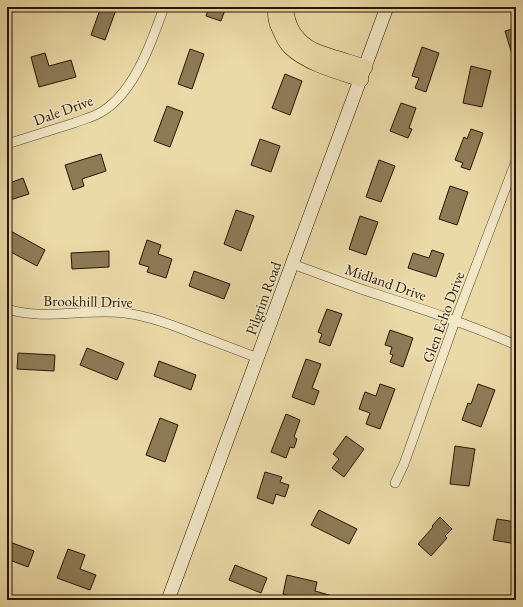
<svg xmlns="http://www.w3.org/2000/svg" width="523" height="607" font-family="'EB Garamond',serif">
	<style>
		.building { fill: #8d7b57; stroke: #291500 }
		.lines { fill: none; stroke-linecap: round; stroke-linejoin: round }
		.street-casing { stroke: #59462a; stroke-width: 10 }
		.secondary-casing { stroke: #291500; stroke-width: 14 }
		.primary-casing { stroke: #291500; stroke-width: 16 }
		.street { stroke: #f1e7c6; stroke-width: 9 }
		.secondary { stroke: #f1e7c6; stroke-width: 13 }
		.primary { stroke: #eadaa7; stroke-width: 15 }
		.labels { text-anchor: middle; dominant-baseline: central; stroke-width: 3; stroke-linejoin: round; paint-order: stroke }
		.street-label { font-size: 15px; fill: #291500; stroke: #f1e7c6 }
	</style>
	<rect width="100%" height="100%" fill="#eadaa7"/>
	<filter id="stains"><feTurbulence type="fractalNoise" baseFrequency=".005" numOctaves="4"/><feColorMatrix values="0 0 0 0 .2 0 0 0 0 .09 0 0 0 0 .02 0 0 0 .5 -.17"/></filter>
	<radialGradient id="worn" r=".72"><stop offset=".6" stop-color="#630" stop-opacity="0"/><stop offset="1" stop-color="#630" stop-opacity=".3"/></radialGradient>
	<path class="building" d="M 101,7 L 117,7 L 105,40 L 91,35 Z
		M 209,7 L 226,7 L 221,21 L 206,16 Z
		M 516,28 L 516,60 L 514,61 L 505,31 Z
		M 422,47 L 439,53 L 426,92 L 415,88 L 419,78 L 412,76 Z
		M 190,49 L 204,54 L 192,89 L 178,84 Z
		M 45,53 L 49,66 L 71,60 L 76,77 L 39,87 L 31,57 Z
		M 471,66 L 491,71 L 482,107 L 463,103 Z
		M 285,74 L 302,81 L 290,115 L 272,108 Z
		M 401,103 L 416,108 L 409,128 L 412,129 L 408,138 L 390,131 Z
		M 167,106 L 183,112 L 170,147 L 154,141 Z
		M 471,129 L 483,133 L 470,170 L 461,167 L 463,163 L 455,160 L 464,137 L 467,139 Z
		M 260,139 L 280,146 L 271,172 L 251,165 Z
		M 101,154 L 106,171 L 82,179 L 84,186 L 73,190 L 65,165 Z
		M 379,160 L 395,166 L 381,202 L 366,197 Z
		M 23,178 L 29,194 L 7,201 L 7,184 Z
		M 450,186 L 468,192 L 457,225 L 439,219 Z
		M 236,210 L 254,216 L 241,251 L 224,244 Z
		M 360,216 L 378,222 L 366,255 L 349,249 Z
		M 7,229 L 45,250 L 37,266 L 7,250 Z
		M 147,240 L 161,245 L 158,254 L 172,259 L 166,278 L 147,272 L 149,267 L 139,264 Z
		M 432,250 L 444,254 L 436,277 L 408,268 L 413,253 L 429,258 Z
		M 109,251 L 109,267 L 72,269 L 71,253 Z
		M 194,271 L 230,284 L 224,299 L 189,286 Z
		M 327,309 L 342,314 L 330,346 L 319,342 L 322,334 L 318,332 Z
		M 390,330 L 413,338 L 403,367 L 390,362 L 393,355 L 390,354 L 392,347 L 385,345 Z
		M 87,348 L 124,363 L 117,380 L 80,365 Z
		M 18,353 L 55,355 L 54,371 L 17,369 Z
		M 306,359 L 321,364 L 312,388 L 319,391 L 314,405 L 292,397 Z
		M 159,361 L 196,375 L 191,390 L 154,376 Z
		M 380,384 L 395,389 L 380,429 L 366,424 L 370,413 L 359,409 L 365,392 L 376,396 Z
		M 478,384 L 495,390 L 481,427 L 462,420 L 468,403 L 471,404 Z
		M 286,414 L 300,420 L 294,437 L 297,439 L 294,448 L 290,447 L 286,458 L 271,452 Z
		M 160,418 L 178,425 L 165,462 L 146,455 Z
		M 346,436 L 364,449 L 344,477 L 332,468 L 339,459 L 333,454 Z
		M 455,446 L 475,449 L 469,486 L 450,484 Z
		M 265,472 L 282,477 L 280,482 L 289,485 L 285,497 L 276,494 L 273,504 L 257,498 Z
		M 319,510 L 357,529 L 349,544 L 311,525 Z
		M 440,517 L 452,529 L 445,536 L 447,538 L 431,556 L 418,544 L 433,527 L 432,526 Z
		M 497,519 L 516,522 L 516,544 L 493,540 Z
		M 7,541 L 34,551 L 28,567 L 7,559 Z
		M 68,549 L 85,555 L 80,569 L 96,575 L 90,590 L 57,578 Z
		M 235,565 L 267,578 L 261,593 L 229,580 Z
		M 287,575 L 317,582 L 315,591 L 336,597 L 336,600 L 292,600 L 293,597 L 283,594 Z"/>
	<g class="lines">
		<g class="street-casing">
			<path id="street" d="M 7,144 C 30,137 52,130 74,123 C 84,119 94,117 103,111 C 135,91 152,41 164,7
				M 292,264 C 315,272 338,281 361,289 C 413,306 466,323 516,345
				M 7,309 C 45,321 86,308 125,313 C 149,316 172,325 195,334 C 216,342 237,350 258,358
				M 395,483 L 404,464 L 455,321 L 516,161"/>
		</g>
		<g class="secondary-casing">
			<path id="secondary" d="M 168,600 L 387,7"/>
		</g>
		<g class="primary-casing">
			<path id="primary" d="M 276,7 C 275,14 276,22 279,28 C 282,35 285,42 290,47 C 306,63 339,72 361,79
				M 286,7 C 286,26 297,43 315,51 C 320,53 327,55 332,57 C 343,60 354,64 365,67"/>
		</g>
		<use href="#street" class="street"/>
		<use href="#secondary" class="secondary"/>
		<use href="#primary" class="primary"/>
	</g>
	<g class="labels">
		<g class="street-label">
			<text transform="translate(63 110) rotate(-20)">Dale Drive</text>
			<text transform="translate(386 282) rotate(19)">Midland Drive</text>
			<text transform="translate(263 298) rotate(-70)">Pilgrim Road</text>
			<text transform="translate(88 301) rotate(1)">Brookhill Drive</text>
			<text transform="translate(443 317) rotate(-70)">Glen Echo Drive</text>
		</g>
	</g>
	<rect width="523" height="607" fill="none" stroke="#eadaa7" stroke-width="24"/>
	<rect x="8" y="8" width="507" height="591" fill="none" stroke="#291500" stroke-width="2"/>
	<rect x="12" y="12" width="499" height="583" fill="none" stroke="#291500"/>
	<rect width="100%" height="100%" filter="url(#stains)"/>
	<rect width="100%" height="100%" fill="url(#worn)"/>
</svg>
